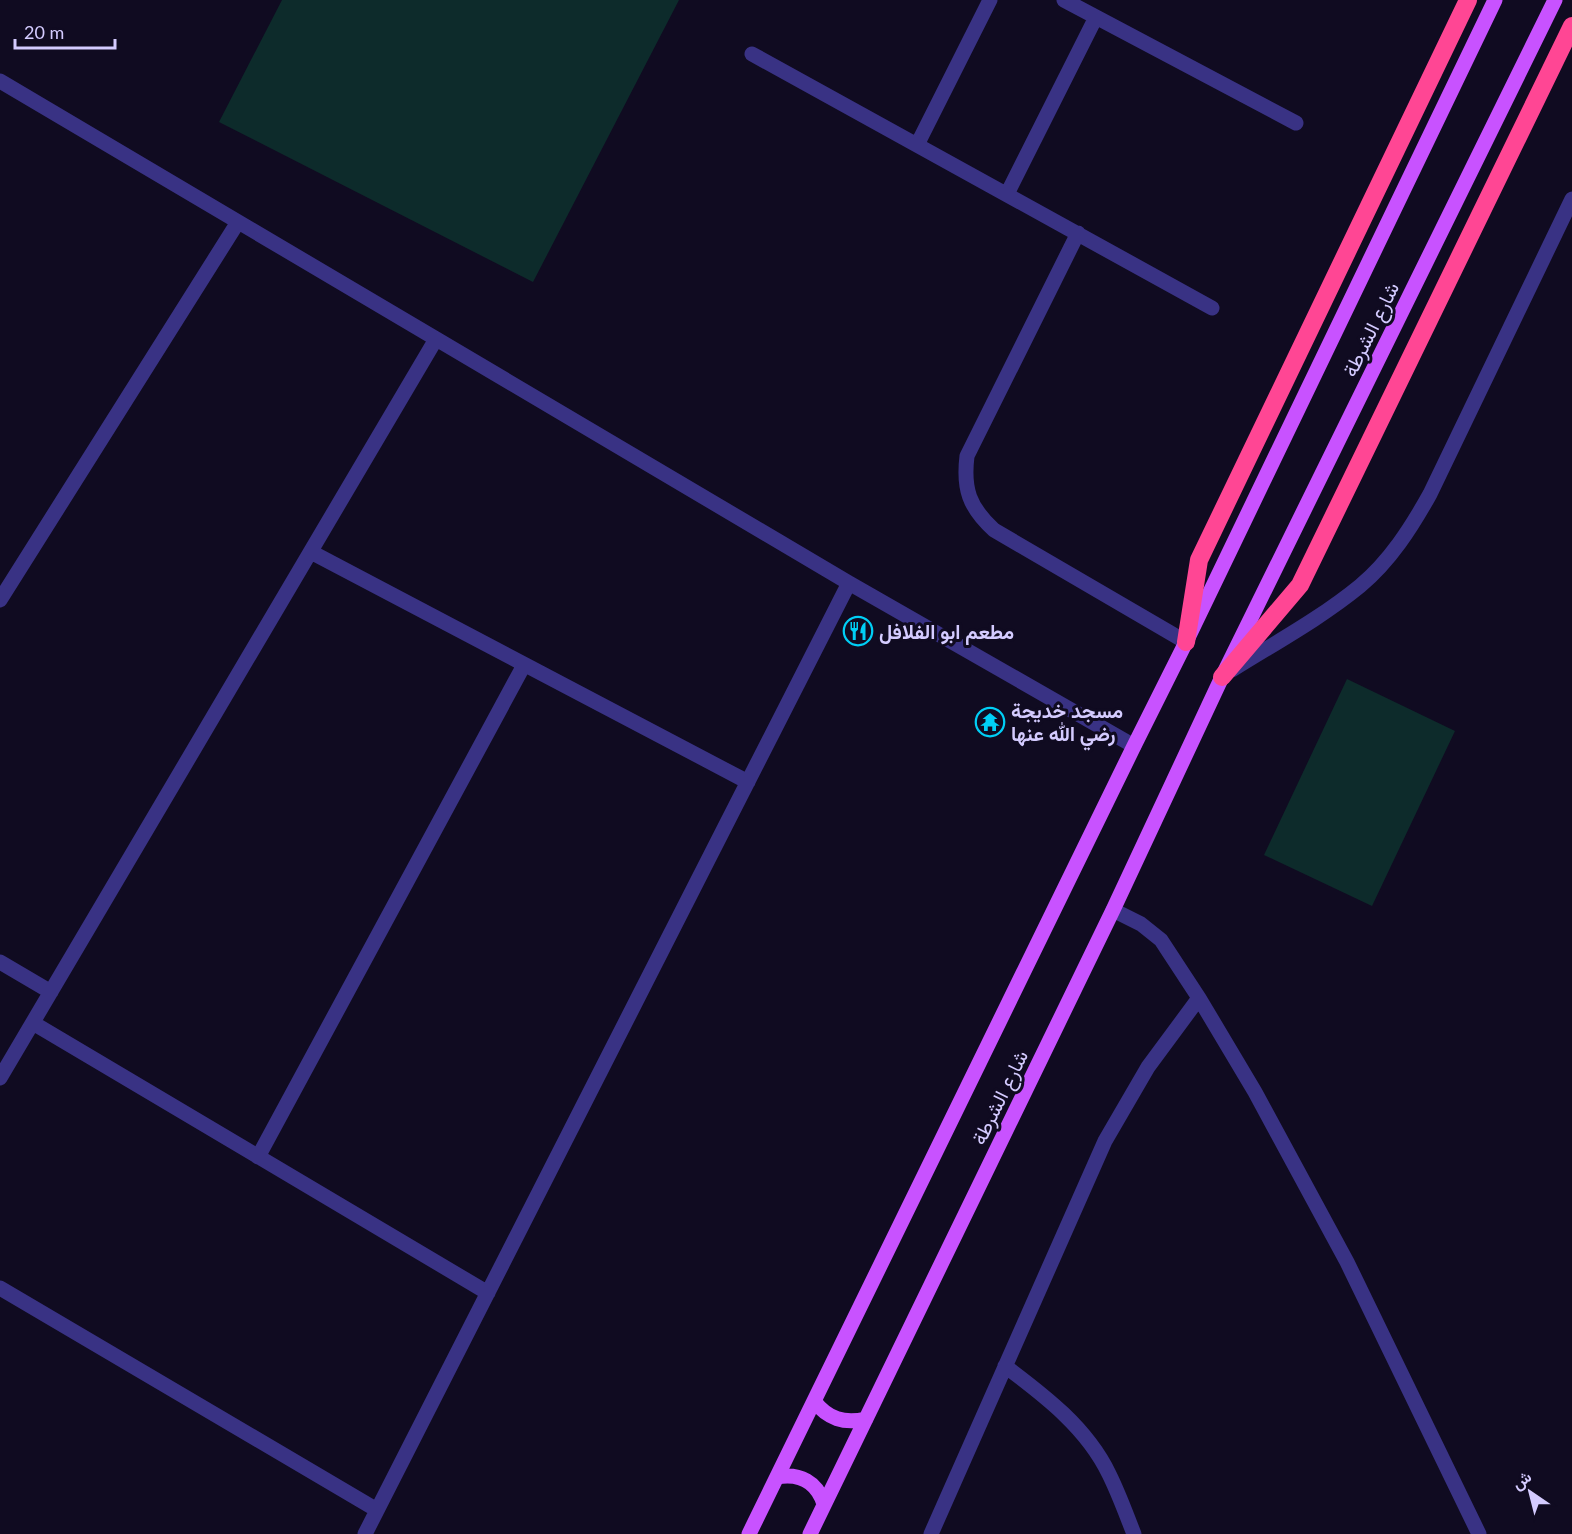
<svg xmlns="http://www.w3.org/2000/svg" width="1572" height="1534" font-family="Lato,Vazirmatn,sans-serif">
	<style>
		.green { fill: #0d2b2b }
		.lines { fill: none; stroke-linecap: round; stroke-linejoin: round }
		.minor { stroke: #393284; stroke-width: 15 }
		.major { stroke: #c852ff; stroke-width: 15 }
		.highway { stroke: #ff4694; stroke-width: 18 }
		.labels { text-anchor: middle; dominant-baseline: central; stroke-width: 6; stroke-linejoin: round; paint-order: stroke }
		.street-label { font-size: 20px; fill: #d4cbff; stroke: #100b21 }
		.poi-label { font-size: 20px; font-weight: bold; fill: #d4cbff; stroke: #100b21; text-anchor: start }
	</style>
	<rect width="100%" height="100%" fill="#100b21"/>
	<path class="green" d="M 282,0 L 679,0 L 533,282 L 219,122 Z
		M 1347,679 L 1455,731 L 1372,906 L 1264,855 Z"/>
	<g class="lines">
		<path class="minor" d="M 1064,0 L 1296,123
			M 752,54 L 1212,308
			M 0,81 L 849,583 L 1134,746
			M 917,145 L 990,0
			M 1007,194 L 1096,17
			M 1078,233 L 967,456 C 963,489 969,507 994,530 L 1186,642
			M 311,552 L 748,782
			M 0,600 L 238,222
			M 1232,670 C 1275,643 1321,618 1360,586 C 1390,561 1411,528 1430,494 L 1572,199
			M 1113,910 L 1141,924 L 1161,940 L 1199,998 L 1255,1092 L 1347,1262 L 1479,1534
			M 0,962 L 51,992
			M 33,1023 L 488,1293
			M 0,1078 L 436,339
			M 258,1157 L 524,665
			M 0,1288 L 377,1510
			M 1005,1366 C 1045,1396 1087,1428 1109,1474 C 1119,1494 1126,1514 1134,1534
			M 365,1534 L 849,583
			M 931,1534 L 1105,1141 L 1148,1067 L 1199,998"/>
		<path class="major" d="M 814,1401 C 828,1419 844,1424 866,1419
			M 777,1477 C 800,1473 817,1482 824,1504
			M 749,1534 L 1134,746 L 1186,642 L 1495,0
			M 810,1534 L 1113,910 L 1222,677 L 1555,0"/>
		<path class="highway" d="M 1186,642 L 1199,560 L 1468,0
			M 1222,677 L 1300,585 L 1572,26"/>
	</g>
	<defs>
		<g id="restaurant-ring" transform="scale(1.5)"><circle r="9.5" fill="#100b21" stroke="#00cff6" stroke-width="1.5"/><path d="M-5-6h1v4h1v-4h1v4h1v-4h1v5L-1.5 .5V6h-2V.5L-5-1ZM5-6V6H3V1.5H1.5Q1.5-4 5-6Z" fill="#00cff6"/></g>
		<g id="temple-ring" transform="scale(1.5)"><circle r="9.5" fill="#100b21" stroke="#00cff6" stroke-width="1.5"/><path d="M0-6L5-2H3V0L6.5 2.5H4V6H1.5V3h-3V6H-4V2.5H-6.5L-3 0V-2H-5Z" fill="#00cff6"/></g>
	</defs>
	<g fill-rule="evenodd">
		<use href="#restaurant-ring" x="858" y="631"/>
		<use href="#temple-ring" x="990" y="722"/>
	</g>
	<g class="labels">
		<g class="street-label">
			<text transform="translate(1370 329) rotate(-64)">شارع الشرطة</text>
			<text transform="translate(999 1097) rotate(-64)">شارع الشرطة</text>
		</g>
		<g class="poi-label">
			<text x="879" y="631">مطعم ابو الفلافل</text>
			<text x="1011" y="710">مسجد خديجة<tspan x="1011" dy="23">رضي الله عنها</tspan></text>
		</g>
	</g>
	<g transform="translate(1530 1492) rotate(325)" stroke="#100b21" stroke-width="4.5" paint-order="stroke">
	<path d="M0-4.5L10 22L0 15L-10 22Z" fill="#d4cbff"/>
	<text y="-9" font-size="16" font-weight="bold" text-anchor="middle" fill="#d4cbff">ش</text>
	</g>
	<path d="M15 39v9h100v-9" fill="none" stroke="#d4cbff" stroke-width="3"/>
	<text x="24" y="39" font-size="18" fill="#d4cbff" stroke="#100b21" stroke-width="4.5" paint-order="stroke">20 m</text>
</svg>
